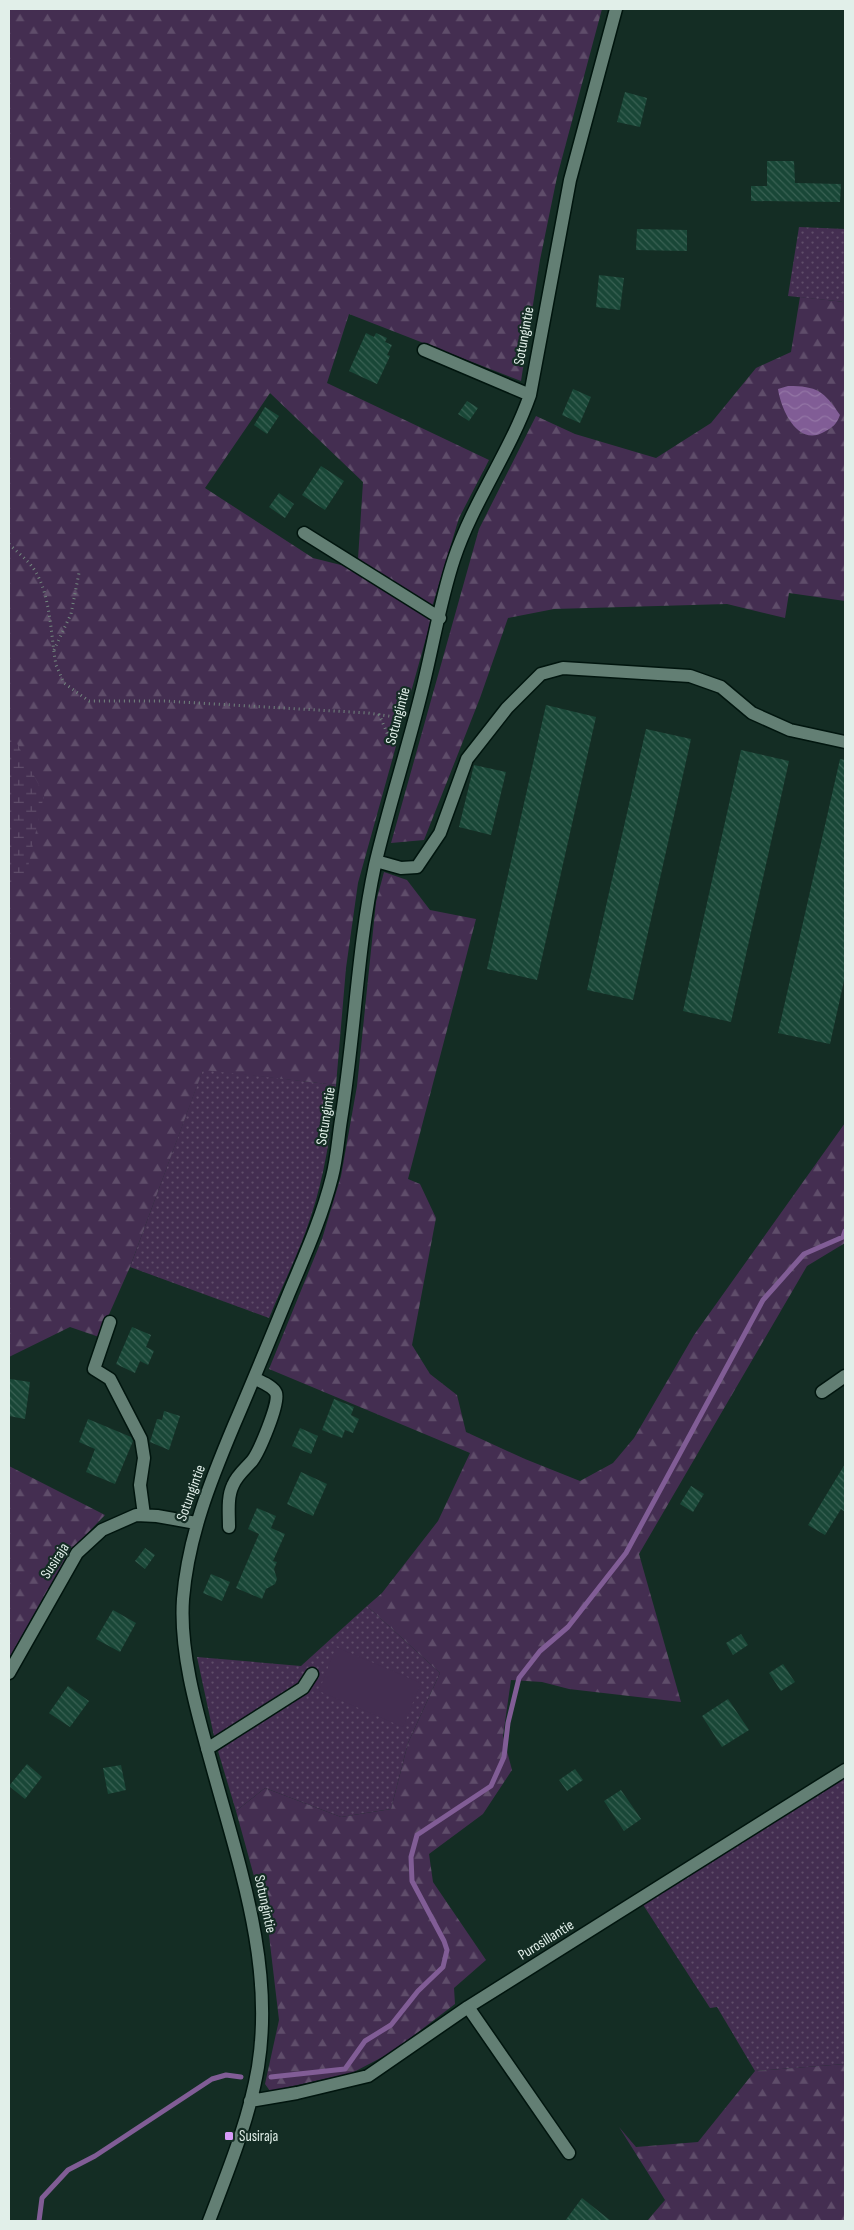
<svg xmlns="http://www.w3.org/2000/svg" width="854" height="2230" font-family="'Sofia Sans Condensed',sans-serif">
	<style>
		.grass { fill: url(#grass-dots) }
		.forest { fill: url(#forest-firs) }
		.wetland { fill: url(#wetland-marsh) }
		.pitch { fill: #442e51 }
		.water { fill: url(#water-waves) }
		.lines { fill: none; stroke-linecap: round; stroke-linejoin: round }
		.stream { stroke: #815d96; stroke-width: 5 }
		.building { fill: url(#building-back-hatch) }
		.minor-casing { stroke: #00150e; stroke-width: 15 }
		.path { stroke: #72867e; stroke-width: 3; stroke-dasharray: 1 4; stroke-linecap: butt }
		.minor { stroke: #637f74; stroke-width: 12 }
		.poi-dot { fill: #d79bf9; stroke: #142d24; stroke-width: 2 }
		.labels { text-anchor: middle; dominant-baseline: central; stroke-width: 4.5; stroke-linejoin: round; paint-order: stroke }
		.street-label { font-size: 15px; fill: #e1efe9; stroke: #142d24 }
		.poi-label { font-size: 15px; fill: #e1efe9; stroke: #142d24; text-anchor: start }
	</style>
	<defs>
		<pattern id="grass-dots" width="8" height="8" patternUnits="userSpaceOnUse" patternTransform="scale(1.25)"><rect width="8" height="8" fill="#442e51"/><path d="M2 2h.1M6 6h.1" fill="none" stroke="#5f4d6a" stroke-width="1.8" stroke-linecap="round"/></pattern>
		<pattern id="forest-firs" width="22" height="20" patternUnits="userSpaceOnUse" patternTransform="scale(1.25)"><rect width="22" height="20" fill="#442e51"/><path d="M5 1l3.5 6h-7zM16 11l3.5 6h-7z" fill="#5f4d6a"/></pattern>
		<pattern id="wetland-marsh" width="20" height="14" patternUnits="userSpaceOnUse" patternTransform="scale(1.25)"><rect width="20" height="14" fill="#442e51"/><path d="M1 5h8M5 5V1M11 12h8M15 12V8" fill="none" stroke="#5f4d6a"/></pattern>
		<pattern id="water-waves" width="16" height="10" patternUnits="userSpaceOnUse" patternTransform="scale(1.25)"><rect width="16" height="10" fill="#815d96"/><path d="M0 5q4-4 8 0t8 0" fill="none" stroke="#9375a5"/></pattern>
		<pattern id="building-back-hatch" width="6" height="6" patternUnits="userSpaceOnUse" patternTransform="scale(1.25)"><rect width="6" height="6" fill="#194737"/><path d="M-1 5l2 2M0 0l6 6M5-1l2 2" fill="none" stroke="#3a6254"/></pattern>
	</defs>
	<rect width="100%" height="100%" fill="#142d24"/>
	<path class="grass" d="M 799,227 L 845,229 L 845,302 L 788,296 Z
		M 203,1069 L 336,1085 C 331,1131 325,1175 310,1219 C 299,1253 282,1286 269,1318 L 130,1267 Z
		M 367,1606 L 440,1673 L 408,1743 L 391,1809 L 341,1817 L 265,1788 L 236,1811 L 218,1751 L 297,1697 L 215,1741 L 197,1657 L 301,1666 Z
		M 845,1770 L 845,2064 L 755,2071 L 717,2007 L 710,2008 L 640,1900 Z"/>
	<path class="forest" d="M 9,9 L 602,9 L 557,177 L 540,260 L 521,381 L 349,314 L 327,383 L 489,460 L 459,518 L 432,607 L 358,559 L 363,482 L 270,393 L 205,488 L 313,558 L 349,567 L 431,620 L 358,883 L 346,968 L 336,1085 L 203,1070 L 130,1267 L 99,1337 L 70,1327 L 9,1357 Z
		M 800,297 L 845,302 L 845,601 L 789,593 L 785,618 L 727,604 L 554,609 L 508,618 L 480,698 L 424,840 L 391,843 L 479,529 L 536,416 L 575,434 L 656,458 L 711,423 L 756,368 L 791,352 Z
		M 384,872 L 407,880 L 430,910 L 476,919 L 408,1179 L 420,1184 L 436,1218 L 412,1345 L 430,1374 L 457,1395 L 466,1432 L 525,1459 L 580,1481 L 613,1463 L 634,1438 L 694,1335 L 845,1123 L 845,1243 L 807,1266 L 639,1554 L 681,1702 L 569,1689 L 542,1682 L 511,1680 L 503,1736 L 512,1770 L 483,1814 L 429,1854 L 433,1882 L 486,1960 L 454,1988 L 455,2004 L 392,2052 L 352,2073 L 270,2091 L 265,2084 L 279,2020 L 268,1927 L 236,1811 L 265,1788 L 341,1817 L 391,1809 L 408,1743 L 440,1673 L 367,1606 L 382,1593 L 438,1521 L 470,1453 L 269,1369 L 322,1239 L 341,1176 L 357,1086 L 376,902 Z
		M 9,1466 L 105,1515 L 73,1548 L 9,1658 Z
		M 845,2064 L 845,2221 L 647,2221 L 665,2200 L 619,2127 L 636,2147 L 698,2142 L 755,2071 Z"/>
	<path class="wetland" d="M 9,728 L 44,795 L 26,876 L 9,890 Z"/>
	<path class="pitch" d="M 336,1647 L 421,1683 L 403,1727 L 319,1691 Z"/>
	<path class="water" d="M 788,386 C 817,386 824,391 840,415 C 836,425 833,427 824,432 C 798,447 781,410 778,389 Z"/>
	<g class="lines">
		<path class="stream" d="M 271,2077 L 345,2069 L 365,2041 L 391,2025 L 418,1991 L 443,1967 L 447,1950 L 444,1941 L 412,1881 L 411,1857 L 417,1835 L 491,1786 L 504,1757 L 508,1723 L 519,1678 L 540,1651 L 568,1627 L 626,1553 L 763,1300 L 804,1254 L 843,1237 L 845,1231
			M 39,2221 L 42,2198 L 68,2170 L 95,2156 L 212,2079 L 226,2075 L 241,2077"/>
	</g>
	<path class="building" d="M 625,92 L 647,98 L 640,127 L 617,122 Z
		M 767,161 L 794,161 L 795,183 L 841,184 L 840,202 L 751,201 L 751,186 L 767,186 Z
		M 637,229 L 687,230 L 687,251 L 636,250 Z
		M 599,275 L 624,278 L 620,310 L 596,307 Z
		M 366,333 L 374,337 L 376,333 L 387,338 L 385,342 L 392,345 L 387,355 L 390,356 L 377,384 L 349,371 Z
		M 573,389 L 591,397 L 580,423 L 562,415 Z
		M 467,401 L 478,408 L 469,421 L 458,414 Z
		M 265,407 L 279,416 L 267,434 L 254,425 Z
		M 321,466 L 344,481 L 325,510 L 302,495 Z
		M 279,493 L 294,504 L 285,518 L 269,507 Z
		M 546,705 L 596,717 L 537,980 L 487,969 Z
		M 646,729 L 691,739 L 633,1000 L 587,990 Z
		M 741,750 L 789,761 L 731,1022 L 683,1011 Z
		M 840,759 L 845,760 L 845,976 L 830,1044 L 778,1033 Z
		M 474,765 L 506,772 L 491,835 L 459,827 Z
		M 132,1327 L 151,1335 L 146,1347 L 154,1351 L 148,1365 L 140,1361 L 135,1373 L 116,1364 Z
		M 10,1379 L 30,1382 L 25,1419 L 9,1416 Z
		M 334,1399 L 354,1407 L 351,1415 L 359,1419 L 353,1433 L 345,1430 L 342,1438 L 322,1430 Z
		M 164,1411 L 180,1416 L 169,1450 L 150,1442 L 157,1419 L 162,1420 Z
		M 88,1419 L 131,1437 L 133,1441 L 115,1484 L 86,1472 L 95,1449 L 79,1442 Z
		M 300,1428 L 318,1436 L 311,1454 L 292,1446 Z
		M 845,1464 L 845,1512 L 841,1509 L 825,1535 L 808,1525 Z
		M 301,1472 L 327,1484 L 313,1516 L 287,1504 Z
		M 691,1486 L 704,1494 L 693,1512 L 680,1504 Z
		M 257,1508 L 276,1516 L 271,1528 L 285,1534 L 273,1561 L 277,1562 L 274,1569 L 277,1579 L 275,1584 L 266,1589 L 262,1599 L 236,1588 L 259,1534 L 248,1529 Z
		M 145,1548 L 155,1555 L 145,1569 L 135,1561 Z
		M 211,1574 L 230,1582 L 222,1601 L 203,1593 Z
		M 113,1610 L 136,1623 L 120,1652 L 96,1639 Z
		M 741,1634 L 748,1645 L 733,1655 L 726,1643 Z
		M 783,1664 L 795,1682 L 781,1691 L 769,1673 Z
		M 68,1686 L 89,1701 L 70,1727 L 49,1713 Z
		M 728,1699 L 749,1730 L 722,1747 L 702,1716 Z
		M 27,1764 L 42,1777 L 25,1799 L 9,1786 Z
		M 121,1765 L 126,1790 L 108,1794 L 103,1768 Z
		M 575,1769 L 583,1780 L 567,1791 L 559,1780 Z
		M 621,1790 L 641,1819 L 624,1831 L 604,1801 Z
		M 582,2198 L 611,2221 L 565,2221 Z"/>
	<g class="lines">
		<g class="minor-casing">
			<path id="minor" d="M 424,350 L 530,395
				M 304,533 L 440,618
				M 376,861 L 401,868 L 417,867 L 440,833 L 467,759 L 507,708 L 541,674 L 563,668 L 690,676 L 721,687 L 752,713 L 790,730 L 845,742
				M 110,1322 L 94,1369 L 110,1379 L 141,1439 L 144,1458 L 140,1485 L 144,1515
				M 822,1392 L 845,1376
				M 229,1527 C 229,1513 227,1497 233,1485 C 237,1475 245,1469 252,1461 C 259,1452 280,1403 276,1393 C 273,1386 261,1382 254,1378
				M 9,1673 L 77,1553 L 102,1530 L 136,1515 L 157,1516 L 196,1523
				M 207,1749 L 303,1688 L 312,1674
				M 468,2007 L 569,2153
				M 250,2101 L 297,2093 L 368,2076 L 468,2007 L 845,1770
				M 209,2221 C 228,2171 249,2120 258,2067 C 274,1968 241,1871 215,1777 C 200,1722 179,1656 183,1599 C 188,1537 210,1482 234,1425 C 253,1381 271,1337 289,1293 C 305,1255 322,1217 332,1177 C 337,1158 338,1139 341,1120 C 355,1035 357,949 375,865 C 388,809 406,754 420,698 C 432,653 439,604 454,559 C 473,502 510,452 530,395 L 570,180 L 616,9"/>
		</g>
		<path class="path" d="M 9,544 C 19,554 31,562 38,576 C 51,602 51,637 56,665 L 64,683 L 89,701 L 164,701 L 368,713 L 402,718
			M 54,650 L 71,614 L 79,573
			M 379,714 L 390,740 L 395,742"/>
		<use href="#minor" class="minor"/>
	</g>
	<rect class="poi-dot" x="224" y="2131" width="10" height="10" rx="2.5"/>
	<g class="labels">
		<g class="street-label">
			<text transform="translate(524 336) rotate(-80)">Sotungintie</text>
			<text transform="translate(398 716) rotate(-75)">Sotungintie</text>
			<text transform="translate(326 1116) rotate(-81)">Sotungintie</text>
			<text transform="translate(191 1493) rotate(-70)">Sotungintie</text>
			<text transform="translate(55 1561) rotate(-57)">Susiraja</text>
			<text transform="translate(265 1904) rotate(78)">Sotungintie</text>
			<text transform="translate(546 1940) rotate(-32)">Purosillantie</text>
		</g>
		<g class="poi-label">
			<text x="239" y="2136">Susiraja</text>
		</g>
	</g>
	<rect width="854" height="2230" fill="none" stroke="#e1efe9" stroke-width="20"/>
</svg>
